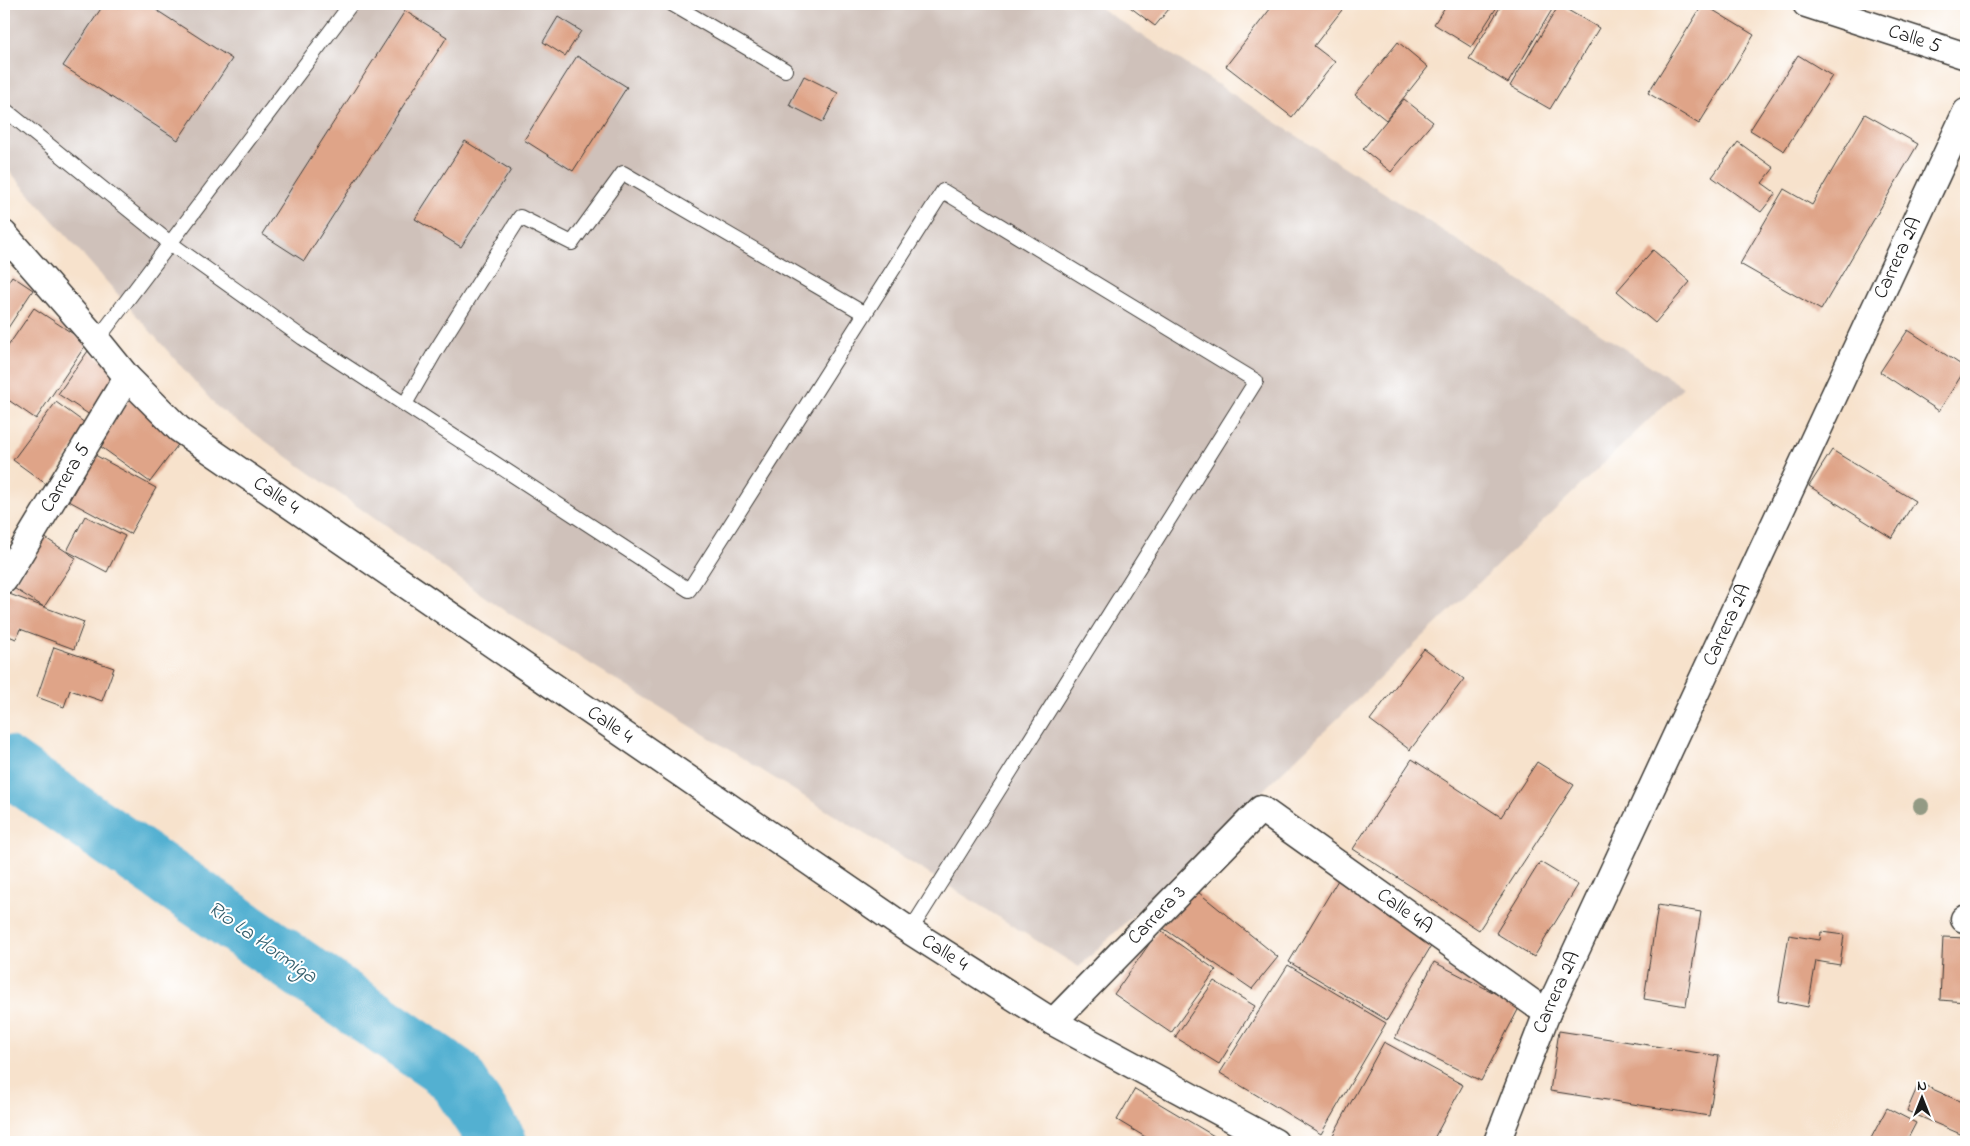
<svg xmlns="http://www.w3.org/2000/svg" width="1970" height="1146" font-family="'Indie Flower',sans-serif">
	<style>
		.industrial { fill: #cfc1ba }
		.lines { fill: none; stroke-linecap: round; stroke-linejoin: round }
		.river { stroke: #53b0d1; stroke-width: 58 }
		.building { fill: #dfa488 }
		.service-casing { stroke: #3d3a36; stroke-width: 16 }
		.minor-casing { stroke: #3d3a36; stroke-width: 29 }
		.service { stroke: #fff; stroke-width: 14 }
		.minor { stroke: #fff; stroke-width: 26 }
		.tree { fill: #939a84 }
		.labels { text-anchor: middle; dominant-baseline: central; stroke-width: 4; stroke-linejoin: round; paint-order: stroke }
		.street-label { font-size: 20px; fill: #1c1c1c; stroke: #fff }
		.water-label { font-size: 21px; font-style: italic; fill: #355f6d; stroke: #fff }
	</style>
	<rect width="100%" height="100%" fill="#fff"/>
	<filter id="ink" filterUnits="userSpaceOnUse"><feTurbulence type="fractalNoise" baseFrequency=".02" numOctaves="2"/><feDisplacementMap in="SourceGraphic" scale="10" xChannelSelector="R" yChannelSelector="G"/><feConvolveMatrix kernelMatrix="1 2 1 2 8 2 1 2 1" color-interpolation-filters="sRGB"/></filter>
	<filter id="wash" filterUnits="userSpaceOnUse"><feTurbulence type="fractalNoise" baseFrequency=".0096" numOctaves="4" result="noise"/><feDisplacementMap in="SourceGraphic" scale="20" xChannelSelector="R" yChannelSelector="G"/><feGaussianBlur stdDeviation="1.12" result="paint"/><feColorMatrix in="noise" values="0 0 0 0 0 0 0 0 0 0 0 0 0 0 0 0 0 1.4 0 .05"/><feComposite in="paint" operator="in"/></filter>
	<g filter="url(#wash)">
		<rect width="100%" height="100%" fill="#f7e2cc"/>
		<path class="industrial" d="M 4,4 L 1094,4 L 1683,387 L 1079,967 L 502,609 L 217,407 L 4,165 Z"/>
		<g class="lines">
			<path class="river" d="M 4,764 L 454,1075 L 498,1142"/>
		</g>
		<g id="blocks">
			<path class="building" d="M 104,4 L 147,4 L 232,59 L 178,140 L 63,66 Z
				M 1126,4 L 1173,4 L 1155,26 Z
				M 1274,4 L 1342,4 L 1345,6 L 1314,46 L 1335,62 L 1292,117 L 1226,66 Z
				M 1447,4 L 1499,4 L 1471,47 L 1434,24 Z
				M 1502,4 L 1546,4 L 1553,8 L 1508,83 L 1469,59 Z
				M 1703,4 L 1754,35 L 1699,124 L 1648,93 Z
				M 1559,5 L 1599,28 L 1550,109 L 1510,86 Z
				M 405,11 L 447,37 L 304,261 L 262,234 Z
				M 558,17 L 581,31 L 565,56 L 543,42 Z
				M 1398,42 L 1428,67 L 1386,120 L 1355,95 Z
				M 1798,55 L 1832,76 L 1784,151 L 1750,130 Z
				M 577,56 L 627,87 L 573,171 L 524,140 Z
				M 804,76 L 838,93 L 823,122 L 789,105 Z
				M 1404,99 L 1433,122 L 1391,172 L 1363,149 Z
				M 1865,114 L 1918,144 L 1821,310 L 1740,264 L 1784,189 L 1812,205 Z
				M 465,141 L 511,170 L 461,247 L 415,219 Z
				M 1738,142 L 1774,168 L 1762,183 L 1776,193 L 1761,212 L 1712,177 Z
				M 1653,250 L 1690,282 L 1655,323 L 1617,291 Z
				M 12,276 L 33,290 L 4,334 L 4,288 Z
				M 34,308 L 87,343 L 36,419 L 4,397 L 4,352 Z
				M 1908,330 L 1966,368 L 1939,411 L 1880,372 Z
				M 88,351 L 122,374 L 93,417 L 58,394 Z
				M 130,399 L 183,438 L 150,482 L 97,444 Z
				M 56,402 L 89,426 L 46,484 L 13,460 Z
				M 1832,450 L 1915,501 L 1892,538 L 1809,486 Z
				M 95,455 L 156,488 L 130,534 L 69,501 Z
				M 85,516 L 125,536 L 107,572 L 67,551 Z
				M 44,537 L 76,558 L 44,607 L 12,587 Z
				M 4,592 L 84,622 L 74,649 L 20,629 L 16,639 L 4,634 Z
				M 54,647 L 114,668 L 102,701 L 70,690 L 64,707 L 37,697 Z
				M 1424,649 L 1464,679 L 1410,750 L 1370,720 Z
				M 1412,759 L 1501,817 L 1537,762 L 1574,785 L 1479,930 L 1353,849 Z
				M 1540,862 L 1578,885 L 1534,957 L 1496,933 Z
				M 1338,880 L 1436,938 L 1387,1020 L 1289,962 Z
				M 1193,888 L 1278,957 L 1252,989 L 1160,926 Z
				M 1658,905 L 1701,912 L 1686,1006 L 1644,999 Z
				M 1159,930 L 1216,970 L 1171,1033 L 1114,994 Z
				M 1821,932 L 1844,935 L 1840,965 L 1816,961 L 1808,1007 L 1778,1001 L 1789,935 L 1820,940 Z
				M 1943,937 L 1966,938 L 1966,1002 L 1940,1000 Z
				M 1434,962 L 1520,1006 L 1481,1081 L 1395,1038 Z
				M 1288,965 L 1386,1023 L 1321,1134 L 1220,1073 Z
				M 1214,981 L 1255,1006 L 1219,1064 L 1175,1037 Z
				M 1559,1031 L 1719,1056 L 1709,1116 L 1550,1091 Z
				M 1384,1042 L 1463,1085 L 1432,1142 L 1347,1142 L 1333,1135 Z
				M 1919,1083 L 1966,1104 L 1966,1133 L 1965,1136 L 1907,1111 Z
				M 1135,1089 L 1214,1136 L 1211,1142 L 1144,1142 L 1147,1138 L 1117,1120 Z
				M 1887,1108 L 1916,1123 L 1906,1142 L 1869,1142 Z"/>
		</g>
	</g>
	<g filter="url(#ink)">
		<use href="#blocks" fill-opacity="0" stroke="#3d3a36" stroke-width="1"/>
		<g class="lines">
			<g class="service-casing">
				<path id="service" d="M 672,4 L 785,70
					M 4,109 L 170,243 L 303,338 L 689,590 L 943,191 L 1256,381 L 910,931
					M 97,340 L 351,4
					M 405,404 L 435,352 L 520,217 L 572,243 L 623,173 L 865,314"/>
			</g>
			<g class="minor-casing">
				<g id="minor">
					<path id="s1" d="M 1806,4 L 1966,56"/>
					<path id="s2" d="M 4,234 L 97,340 L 127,377 L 179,429 L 910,931 L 1053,1022 L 1275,1142"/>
					<path id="s3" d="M 4,580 L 127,377"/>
					<path d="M 1964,919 L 1966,919"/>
					<path id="s4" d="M 1053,1022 L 1261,809 L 1547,1013"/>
					<path id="s5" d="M 1497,1142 L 1547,1013 L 1966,112"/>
				</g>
			</g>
			<use href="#service" class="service"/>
			<use href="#minor" class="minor"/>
		</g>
		<circle class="tree" cx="1921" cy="806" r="8"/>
	</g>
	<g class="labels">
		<g class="street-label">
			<text stroke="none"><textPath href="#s1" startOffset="114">Calle 5</textPath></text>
			<text stroke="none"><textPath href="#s5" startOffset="971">Carrera 2A</textPath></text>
			<text stroke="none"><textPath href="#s3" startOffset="119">Carrera 5</textPath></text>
			<text stroke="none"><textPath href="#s2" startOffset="380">Calle 4</textPath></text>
			<text stroke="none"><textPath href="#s5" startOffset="566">Carrera 2A</textPath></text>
			<text stroke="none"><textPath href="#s2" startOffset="785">Calle 4</textPath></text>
			<text stroke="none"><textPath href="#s4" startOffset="474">Calle 4A</textPath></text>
			<text stroke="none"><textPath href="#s4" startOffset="149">Carrera 3</textPath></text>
			<text stroke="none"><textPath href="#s2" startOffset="1190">Calle 4</textPath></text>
			<text stroke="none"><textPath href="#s5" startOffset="161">Carrera 2A</textPath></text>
		</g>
		<g class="water-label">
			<text transform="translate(262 943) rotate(35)">Río La Hormiga</text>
		</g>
	</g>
	<rect width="1970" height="1146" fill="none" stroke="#fff" stroke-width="20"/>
	<g transform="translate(1922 1098)" stroke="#ffffff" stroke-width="4" paint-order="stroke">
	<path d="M0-4L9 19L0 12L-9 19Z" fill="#1c1c1c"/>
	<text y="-8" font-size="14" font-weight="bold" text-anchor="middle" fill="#1c1c1c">N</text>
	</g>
</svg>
